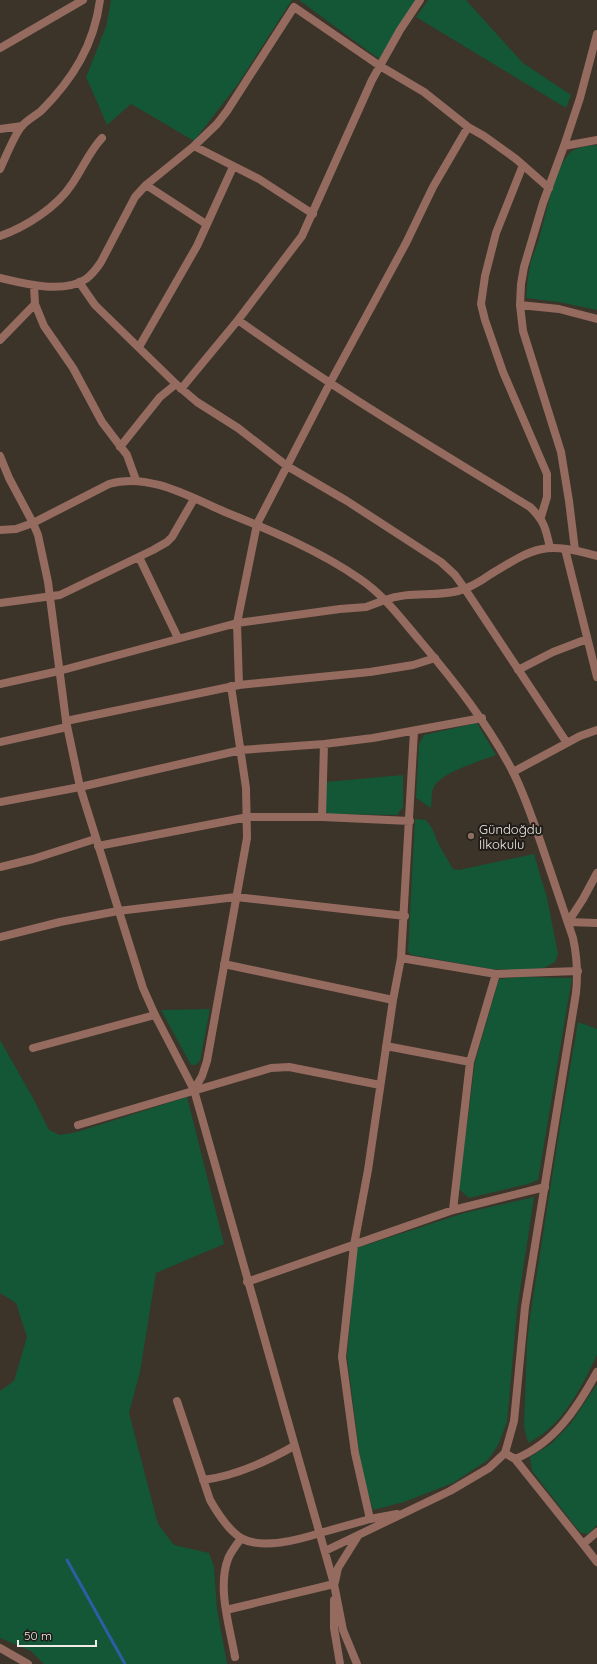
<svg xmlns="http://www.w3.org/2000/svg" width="597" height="1664" font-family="Quicksand,sans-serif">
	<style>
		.green { fill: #135737 }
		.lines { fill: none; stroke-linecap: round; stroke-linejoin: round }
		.stream { stroke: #2d5da5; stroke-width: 3 }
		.minor { stroke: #956b5f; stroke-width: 8 }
		.tertiary { stroke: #956b5f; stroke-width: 8 }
		.education-dot { fill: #8d6e63; stroke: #201c17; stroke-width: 1.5 }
		.labels { text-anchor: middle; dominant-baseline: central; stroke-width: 4; stroke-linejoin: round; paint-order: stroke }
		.poi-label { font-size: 13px; fill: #f2ece6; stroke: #201c17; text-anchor: start }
	</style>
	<rect width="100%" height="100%" fill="#3c3329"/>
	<path class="green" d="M 111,0 L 292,0 L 238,84 L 194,141 L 131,104 L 107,125 L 86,77 L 106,27 Z
		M 299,0 L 417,0 L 379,59 Z
		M 428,0 L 466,0 L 523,63 L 571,95 L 566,108 L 416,17 Z
		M 597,145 L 597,310 L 559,302 L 526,298 C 527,285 528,273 531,261 C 534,252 538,244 540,235 C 546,215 555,165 571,152 C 576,147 590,146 597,145 Z
		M 477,723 L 496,755 C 481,761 438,773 433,789 C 431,795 432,802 431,808 L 416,798 L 419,744 L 424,735 Z
		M 403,775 L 403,807 L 397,815 L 330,814 L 326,812 L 326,782 Z
		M 415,819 L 426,820 L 432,828 L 439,845 L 453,869 L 459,870 L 534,854 L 547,898 L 558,954 L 555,962 L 544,968 L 517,970 L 491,969 L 412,955 L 408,952 Z
		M 520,977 L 572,978 L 538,1180 L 528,1184 L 469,1198 L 459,1189 L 475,1062 L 499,979 Z
		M 210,1009 L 200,1061 L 195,1065 L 191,1065 L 161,1010 Z
		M 578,1022 L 597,1029 L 597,1355 C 581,1388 563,1426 528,1443 L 524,1427 L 527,1343 L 530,1317 L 561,1120 Z
		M 0,1040 L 33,1098 L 49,1130 L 60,1135 L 77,1132 L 187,1097 L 224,1244 L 156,1273 L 140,1372 L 129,1413 L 158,1524 L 174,1545 L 209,1553 L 214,1567 L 217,1609 L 227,1664 L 44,1664 L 31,1651 L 0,1638 L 0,1391 L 14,1381 L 27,1337 L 16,1303 L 0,1293 Z
		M 534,1197 L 517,1310 L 507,1422 L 498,1445 L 488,1460 L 453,1483 L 404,1502 L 373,1510 L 361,1467 L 347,1356 L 357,1248 L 464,1213 Z
		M 597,1384 L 597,1525 L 588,1534 L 581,1533 L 575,1526 L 532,1471 L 530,1457 L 551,1444 L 571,1423 Z"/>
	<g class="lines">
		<path class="stream" d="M 67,1560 L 125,1664"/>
		<path class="minor" d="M 0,48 L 83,0
			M 0,129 L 22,126
			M 194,146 L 217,124 L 227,111 L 294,7 L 380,66 L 424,92 L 468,127 L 484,136 L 516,159 L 549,188
			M 564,146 L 597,140
			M 523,165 L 496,233 L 485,276 L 481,304 L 485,320 L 503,372 L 547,474 L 547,497 L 541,517
			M 0,169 C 5,159 15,133 22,126 C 27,120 35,116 41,111 C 73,79 94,45 100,0
			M 146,185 L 206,224
			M 0,236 C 26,227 57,207 72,184 C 83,168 89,152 102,138
			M 0,278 C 25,284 63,294 86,279 C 93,274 97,268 101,262 L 135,197 L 146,185 L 194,146 L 259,179 L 313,214
			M 79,282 L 95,305 L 176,384 L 197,402 L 238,428 L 287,466 L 347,501 L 441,562 L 455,575 L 465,589 L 567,743
			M 34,286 L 35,304 L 44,326 L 73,368 L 102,422 L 127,455 L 136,480
			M 520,305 L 559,309 L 597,319
			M 238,320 C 332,388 432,447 530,507 C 544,520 546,529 550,548
			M 0,340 L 35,304
			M 139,347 L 197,246 L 233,167
			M 181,389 L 238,320 L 302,236 L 372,80 L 400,30 L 420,0
			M 120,447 L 160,397 L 176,384
			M 0,530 L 16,529 L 33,523
			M 565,549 L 597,677
			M 575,550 L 569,501 L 561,452 L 523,331 L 520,305 L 521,284 L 524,267 L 543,203 L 564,146 L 580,98 L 597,34
			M 139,557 L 178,638
			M 0,603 L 60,595 L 153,550 L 167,542 L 172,537 L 194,499
			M 518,670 L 553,652 L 587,639
			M 0,684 L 59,671 L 237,623 L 340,609 L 366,607 L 385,600
			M 239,685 L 237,623 L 257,524 L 330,383 L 406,243 L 433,187 L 468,127
			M 66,721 L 239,685 L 370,672 L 413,665 L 435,658
			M 0,742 L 67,727
			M 513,772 L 580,736 L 597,730
			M 0,802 L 80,787 L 241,750 L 324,744 L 373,738 L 482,718
			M 322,817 L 324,744
			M 98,846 L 248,817 L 322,817 L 410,821
			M 0,867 L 33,859 L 95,839
			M 568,922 L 583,899 L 597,873
			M 568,922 L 597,923
			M 0,937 L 60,922 L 118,911 L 236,897 L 405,916
			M 401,958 L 496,974 L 578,971
			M 224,964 L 393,1000
			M 386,1046 L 470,1062
			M 33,1048 L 155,1015
			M 194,1090 L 202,1076 L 207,1061 L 247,838 L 246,788 L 231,686
			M 78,1125 L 271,1068 L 289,1067 L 380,1085
			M 453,1210 L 470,1062 L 496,974
			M 247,1282 L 453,1210 L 545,1187
			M 177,1401 L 210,1500 C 218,1514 228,1530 241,1538 C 262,1550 298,1540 320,1533
			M 505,1453 L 515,1459 L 583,1544
			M 515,1459 C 555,1443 577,1408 597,1372
			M 203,1480 C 235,1476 266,1462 294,1446
			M 370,1519 L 355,1453 L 342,1357 L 354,1245 L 368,1170 L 393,1000 L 401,958 L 414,731
			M 597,1532 L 583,1544 L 597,1562
			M 226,1610 L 334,1584
			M 0,1648 L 28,1664
			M 235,1657 C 230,1628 217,1588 228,1559 C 231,1551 237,1545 241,1538"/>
		<path class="tertiary" d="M 0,456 L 9,478 L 33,523 L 38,535 L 48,582 L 66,721 L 80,787 L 143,988 L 155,1015 L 194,1090 L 334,1584 L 343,1630 L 357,1664
			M 33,523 L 109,484 C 148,472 190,497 225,512 C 270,530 320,551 360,579 C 384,595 402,620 421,642 C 455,682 487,723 512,770 C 526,797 536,829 546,858 C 555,885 564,911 573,938 C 577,956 578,974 576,993 L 525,1307 L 514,1421 L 505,1453 L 489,1468 L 450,1491 L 325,1551
			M 385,600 C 409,591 434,597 458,591 C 470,588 481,581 491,574 C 535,547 545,541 597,556
			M 320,1533 L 370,1519 L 397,1514
			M 335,1582 L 338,1568 L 358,1536
			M 334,1600 L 334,1628 L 340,1664"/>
	</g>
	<circle class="education-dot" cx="471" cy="836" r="4"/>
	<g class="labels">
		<g class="poi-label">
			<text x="479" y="829">Gündoğdu<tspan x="479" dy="15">İlkokulu</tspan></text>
		</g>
	</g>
	<path d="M18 1640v6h78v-6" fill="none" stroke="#f2ece6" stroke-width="2"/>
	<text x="24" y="1640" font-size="12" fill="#f2ece6" stroke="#201c17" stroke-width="3" paint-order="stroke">50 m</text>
</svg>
